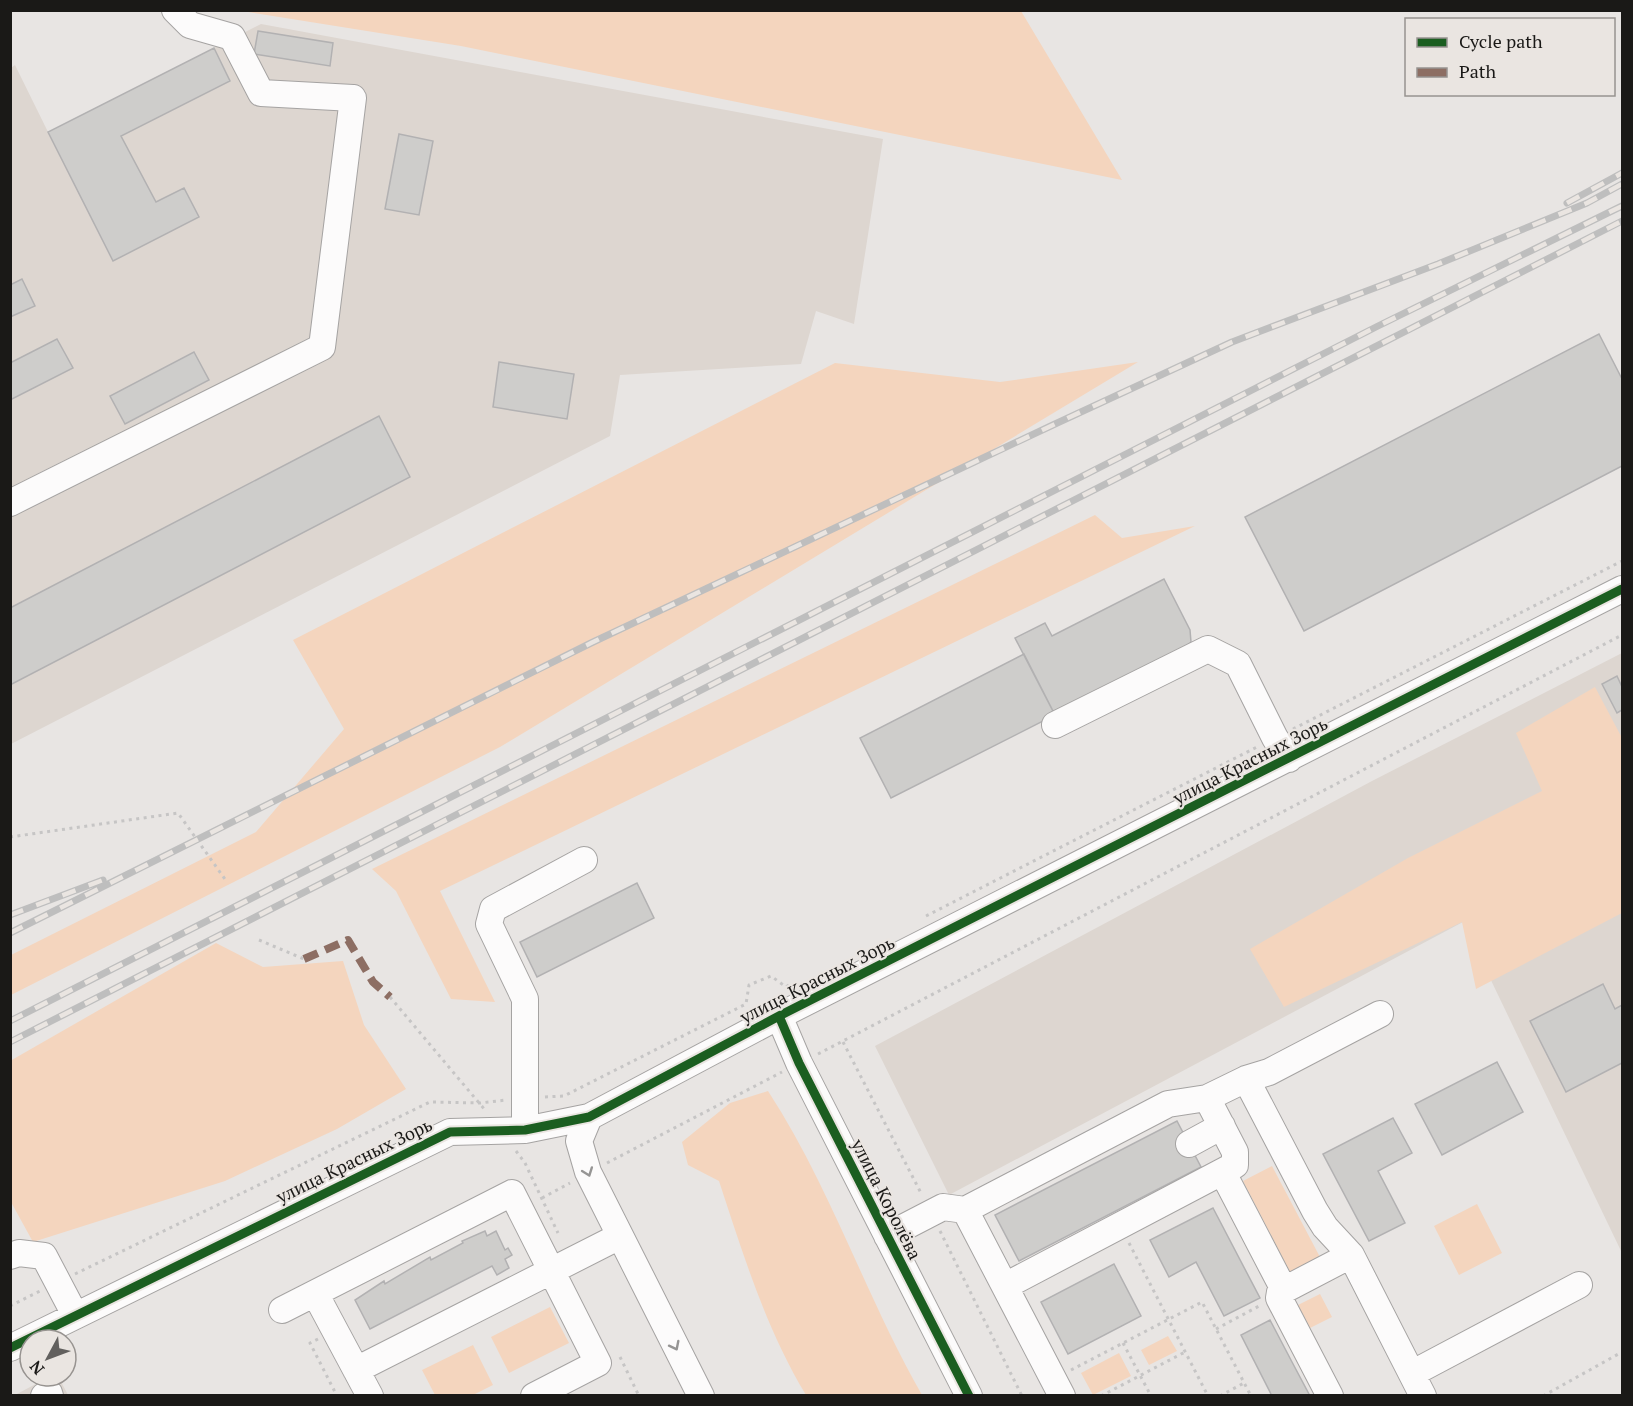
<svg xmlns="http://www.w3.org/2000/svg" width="1633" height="1406" font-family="'PT Serif',serif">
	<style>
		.built { fill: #ddd6d0 }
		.green { fill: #f4d5be }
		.building { fill: #cecdcb; stroke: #b2b1b2; stroke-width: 1.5 }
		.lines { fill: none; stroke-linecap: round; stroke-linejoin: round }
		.minor-casing { stroke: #a5a3a2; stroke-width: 28 }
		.path { stroke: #c6c5c5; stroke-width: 3; stroke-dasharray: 3 4.5; stroke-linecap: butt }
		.minor { stroke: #fcfbfb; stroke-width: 26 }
		.rail-casing { stroke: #bebebe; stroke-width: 7 }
		.rail { stroke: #eae5e1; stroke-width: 4.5; stroke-dasharray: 14; stroke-linecap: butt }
		.quiet { stroke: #8d6e63; stroke-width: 8; stroke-dasharray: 15 8; stroke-linecap: butt }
		.cycleway-casing { stroke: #eae5e1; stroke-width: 13 }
		.cycleway { stroke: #1b5e20; stroke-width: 9 }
		.oneway { stroke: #969594 }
		.labels { text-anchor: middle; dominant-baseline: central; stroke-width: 4.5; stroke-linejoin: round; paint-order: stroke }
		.street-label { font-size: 18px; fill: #1a1917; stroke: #eae5e1 }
	</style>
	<rect width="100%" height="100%" fill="#e8e5e3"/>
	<path class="built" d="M 261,24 L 883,139 L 854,324 L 816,311 L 801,364 L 620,375 L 610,436 L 11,744 L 11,68 L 15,65 L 48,132 Z
		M 1622,653 L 1622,1253 L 1463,922 L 949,1195 L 875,1046 L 1372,781 Z
		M 51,1376 L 58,1376 L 68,1395 L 13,1396 Z"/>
	<path class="green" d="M 242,11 L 1021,11 L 1122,180 L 461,46 Z
		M 1138,362 L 500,747 L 11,995 L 11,955 L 256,832 L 344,729 L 293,640 L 835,363 L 1000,382 Z
		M 1095,515 L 1122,538 L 1195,526 L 440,891 L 495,1002 L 451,999 L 396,891 L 372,869 Z
		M 1595,687 L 1622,738 L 1622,913 L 1476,989 L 1462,922 L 1284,1007 L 1250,949 L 1408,858 L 1542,791 L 1516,733 Z
		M 216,943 L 263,967 L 343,961 L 364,1025 L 406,1089 L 337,1129 L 225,1181 L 33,1242 L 11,1202 L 10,1061 Z
		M 768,1091 C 830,1186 866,1297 922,1395 L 806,1395 C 766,1329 743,1254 719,1181 L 688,1165 L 682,1142 L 730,1103 Z
		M 1272,1166 L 1321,1259 L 1291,1274 L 1243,1181 Z
		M 1477,1204 L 1502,1253 L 1459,1275 L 1434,1226 Z
		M 1320,1294 L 1332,1317 L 1310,1328 L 1298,1305 Z
		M 550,1307 L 569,1343 L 509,1373 L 491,1337 Z
		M 1168,1336 L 1177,1351 L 1149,1365 L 1141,1350 Z
		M 473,1345 L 493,1385 L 473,1395 L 435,1395 L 422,1370 Z
		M 1119,1353 L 1131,1376 L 1093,1395 L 1081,1373 Z"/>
	<path class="building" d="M 258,31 L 333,43 L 330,66 L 254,54 Z
		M 214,48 L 230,81 L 121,136 L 156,202 L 184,188 L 199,217 L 113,261 L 48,132 Z
		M 399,134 L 433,141 L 419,215 L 385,209 Z
		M 22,279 L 35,306 L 10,317 L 10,285 Z
		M 1599,334 L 1622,379 L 1622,466 L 1304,631 L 1245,517 Z
		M 57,339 L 73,368 L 10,400 L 10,363 Z
		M 194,352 L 209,380 L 125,424 L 110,396 Z
		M 499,362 L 574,374 L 567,419 L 493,407 Z
		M 379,416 L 410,477 L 10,685 L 10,608 Z
		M 1164,579 L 1190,630 L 1191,642 L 1180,651 L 1055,715 L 1015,638 L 1045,623 L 1052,636 Z
		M 1024,654 L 1055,715 L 891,798 L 860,738 Z
		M 1617,676 L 1622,687 L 1622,710 L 1617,713 L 1602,684 Z
		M 637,883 L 654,918 L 537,977 L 520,942 Z
		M 1603,984 L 1615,1009 L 1622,1005 L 1622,1063 L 1566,1092 L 1530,1021 Z
		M 1497,1062 L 1523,1112 L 1442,1155 L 1415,1104 Z
		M 1393,1118 L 1412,1153 L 1378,1171 L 1405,1223 L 1369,1241 L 1323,1154 Z
		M 1177,1121 L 1201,1167 L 1019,1261 L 995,1215 Z
		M 1213,1208 L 1260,1298 L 1224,1316 L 1196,1262 L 1169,1277 L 1150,1240 Z
		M 485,1231 L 487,1236 L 496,1231 L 505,1250 L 508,1248 L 512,1255 L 505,1259 L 509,1268 L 497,1275 L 492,1266 L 370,1329 L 355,1300 L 384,1281 L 385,1284 L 430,1257 L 431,1260 L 463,1243 L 462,1241 Z
		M 1114,1264 L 1141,1316 L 1068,1354 L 1041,1302 Z
		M 1270,1320 L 1292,1362 L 1310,1396 L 1272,1396 L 1241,1335 Z"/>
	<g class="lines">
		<g class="minor-casing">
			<path id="minor" d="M 10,503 L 322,347 L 353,98 L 261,93 L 232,37 L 190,25 L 175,10
				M 1055,725 L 1208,649 L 1238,664 L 1275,738 L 1289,759
				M 779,1016 L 799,1063 L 969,1396
				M 1246,1079 L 1315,1211 L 1325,1227 L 1351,1255 L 1423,1396
				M 589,1117 L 579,1141 L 588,1172 L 701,1396
				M 525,1130 L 525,999 L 489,924 L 493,909 L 584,860
				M 1189,1144 L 1222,1126
				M 1223,1173 L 1284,1290 L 1351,1255
				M 965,1210 L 1168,1104 L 1207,1098 L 1246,1079 L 1269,1072 L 1380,1014
				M 887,1236 L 943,1207 L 965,1210 L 1062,1396
				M 10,1256 L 19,1253 L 44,1256 L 75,1315
				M 1005,1286 L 1235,1165 L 1235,1152 L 1207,1098
				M 1284,1290 L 1280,1292 L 1279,1298 L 1330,1396
				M 316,1295 L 370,1396
				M 282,1310 L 512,1193 L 598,1363 L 534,1396
				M 10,1348 L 450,1132 L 525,1130 L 589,1117 L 779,1016 L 1622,589
				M 356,1370 L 618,1237
				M 1413,1373 L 1579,1285
				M 44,1396 L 49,1393 L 50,1396"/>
		</g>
		<path class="path" d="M 1293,729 L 1622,561
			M 10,837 L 178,813 L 227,882
			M 926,916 L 1257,747
			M 259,940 L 304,959
			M 390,997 L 485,1110
			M 843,1042 L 922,1195
			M 818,1054 L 1622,635
			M 545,1097 L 564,1096 L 746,1004 L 749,985 L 771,976 L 786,987 L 789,985
			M 516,1151 L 525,1163 L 558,1233
			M 607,1163 L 782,1072
			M 542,1198 L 570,1183
			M 940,1231 L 1022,1396
			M 1129,1243 L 1208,1396
			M 75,1274 L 430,1102 L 480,1103 L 506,1100
			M 10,1306 L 40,1291
			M 1216,1329 L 1261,1305
			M 318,1339 L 310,1343 L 337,1396
			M 1123,1343 L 1151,1396
			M 620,1357 L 639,1396
			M 1071,1370 L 1202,1302 L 1251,1396
			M 1101,1396 L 1185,1352
			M 1220,1396 L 1244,1383
			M 1543,1396 L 1622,1352"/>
		<use href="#minor" class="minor"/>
		<g class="rail-casing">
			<path id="rail" d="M 1567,203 L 1622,173
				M 10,915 L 103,880
				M 10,933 L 591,643 L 1055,424 L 1232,342 L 1438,264 L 1587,203 L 1622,184
				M 10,1021 L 1378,326 L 1622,206
				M 10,1042 L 1622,221"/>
		</g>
		<use href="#rail" class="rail"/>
		<path class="quiet" d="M 304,959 L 348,940 L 373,982 L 390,997"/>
		<g class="cycleway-casing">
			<path id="cycleway" d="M 779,1016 L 799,1063 L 969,1396
				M 10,1348 L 450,1132 L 525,1130 L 589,1117 L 779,1016 L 1622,589"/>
		</g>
		<use href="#cycleway" class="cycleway"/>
	</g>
	<defs><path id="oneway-chevron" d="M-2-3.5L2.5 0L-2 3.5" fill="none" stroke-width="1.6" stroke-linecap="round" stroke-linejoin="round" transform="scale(1.5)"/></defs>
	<g class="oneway">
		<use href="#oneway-chevron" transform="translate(588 1172) rotate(70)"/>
		<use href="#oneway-chevron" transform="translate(675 1346) rotate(63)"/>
	</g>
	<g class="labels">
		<g class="street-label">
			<text transform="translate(1250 760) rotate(-27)">улица Красных Зорь</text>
			<text transform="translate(817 979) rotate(-27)">улица Красных Зорь</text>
			<text transform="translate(354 1160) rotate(-26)">улица Красных Зорь</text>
			<text transform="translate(887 1199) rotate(63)">улица Королёва</text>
		</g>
	</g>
	<rect width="1633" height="1406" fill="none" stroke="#1a1917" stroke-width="24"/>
	<rect x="1405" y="18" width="210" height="78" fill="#eae5e1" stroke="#979390" stroke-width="1.5"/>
	<rect x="1417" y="38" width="30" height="9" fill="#1b5e20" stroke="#979390" stroke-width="1.5"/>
	<text x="1459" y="48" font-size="18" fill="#1a1917">Cycle path</text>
	<rect x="1417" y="68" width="30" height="9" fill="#8d6e63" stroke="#979390" stroke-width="1.5"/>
	<text x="1459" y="78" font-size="18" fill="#1a1917">Path</text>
	<g transform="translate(48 1358) rotate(229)"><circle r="28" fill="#eae5e1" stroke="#979390" stroke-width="1.5"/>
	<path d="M0-4.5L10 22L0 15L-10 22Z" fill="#62605e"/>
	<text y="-9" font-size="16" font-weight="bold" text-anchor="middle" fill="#1a1917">N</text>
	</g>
</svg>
